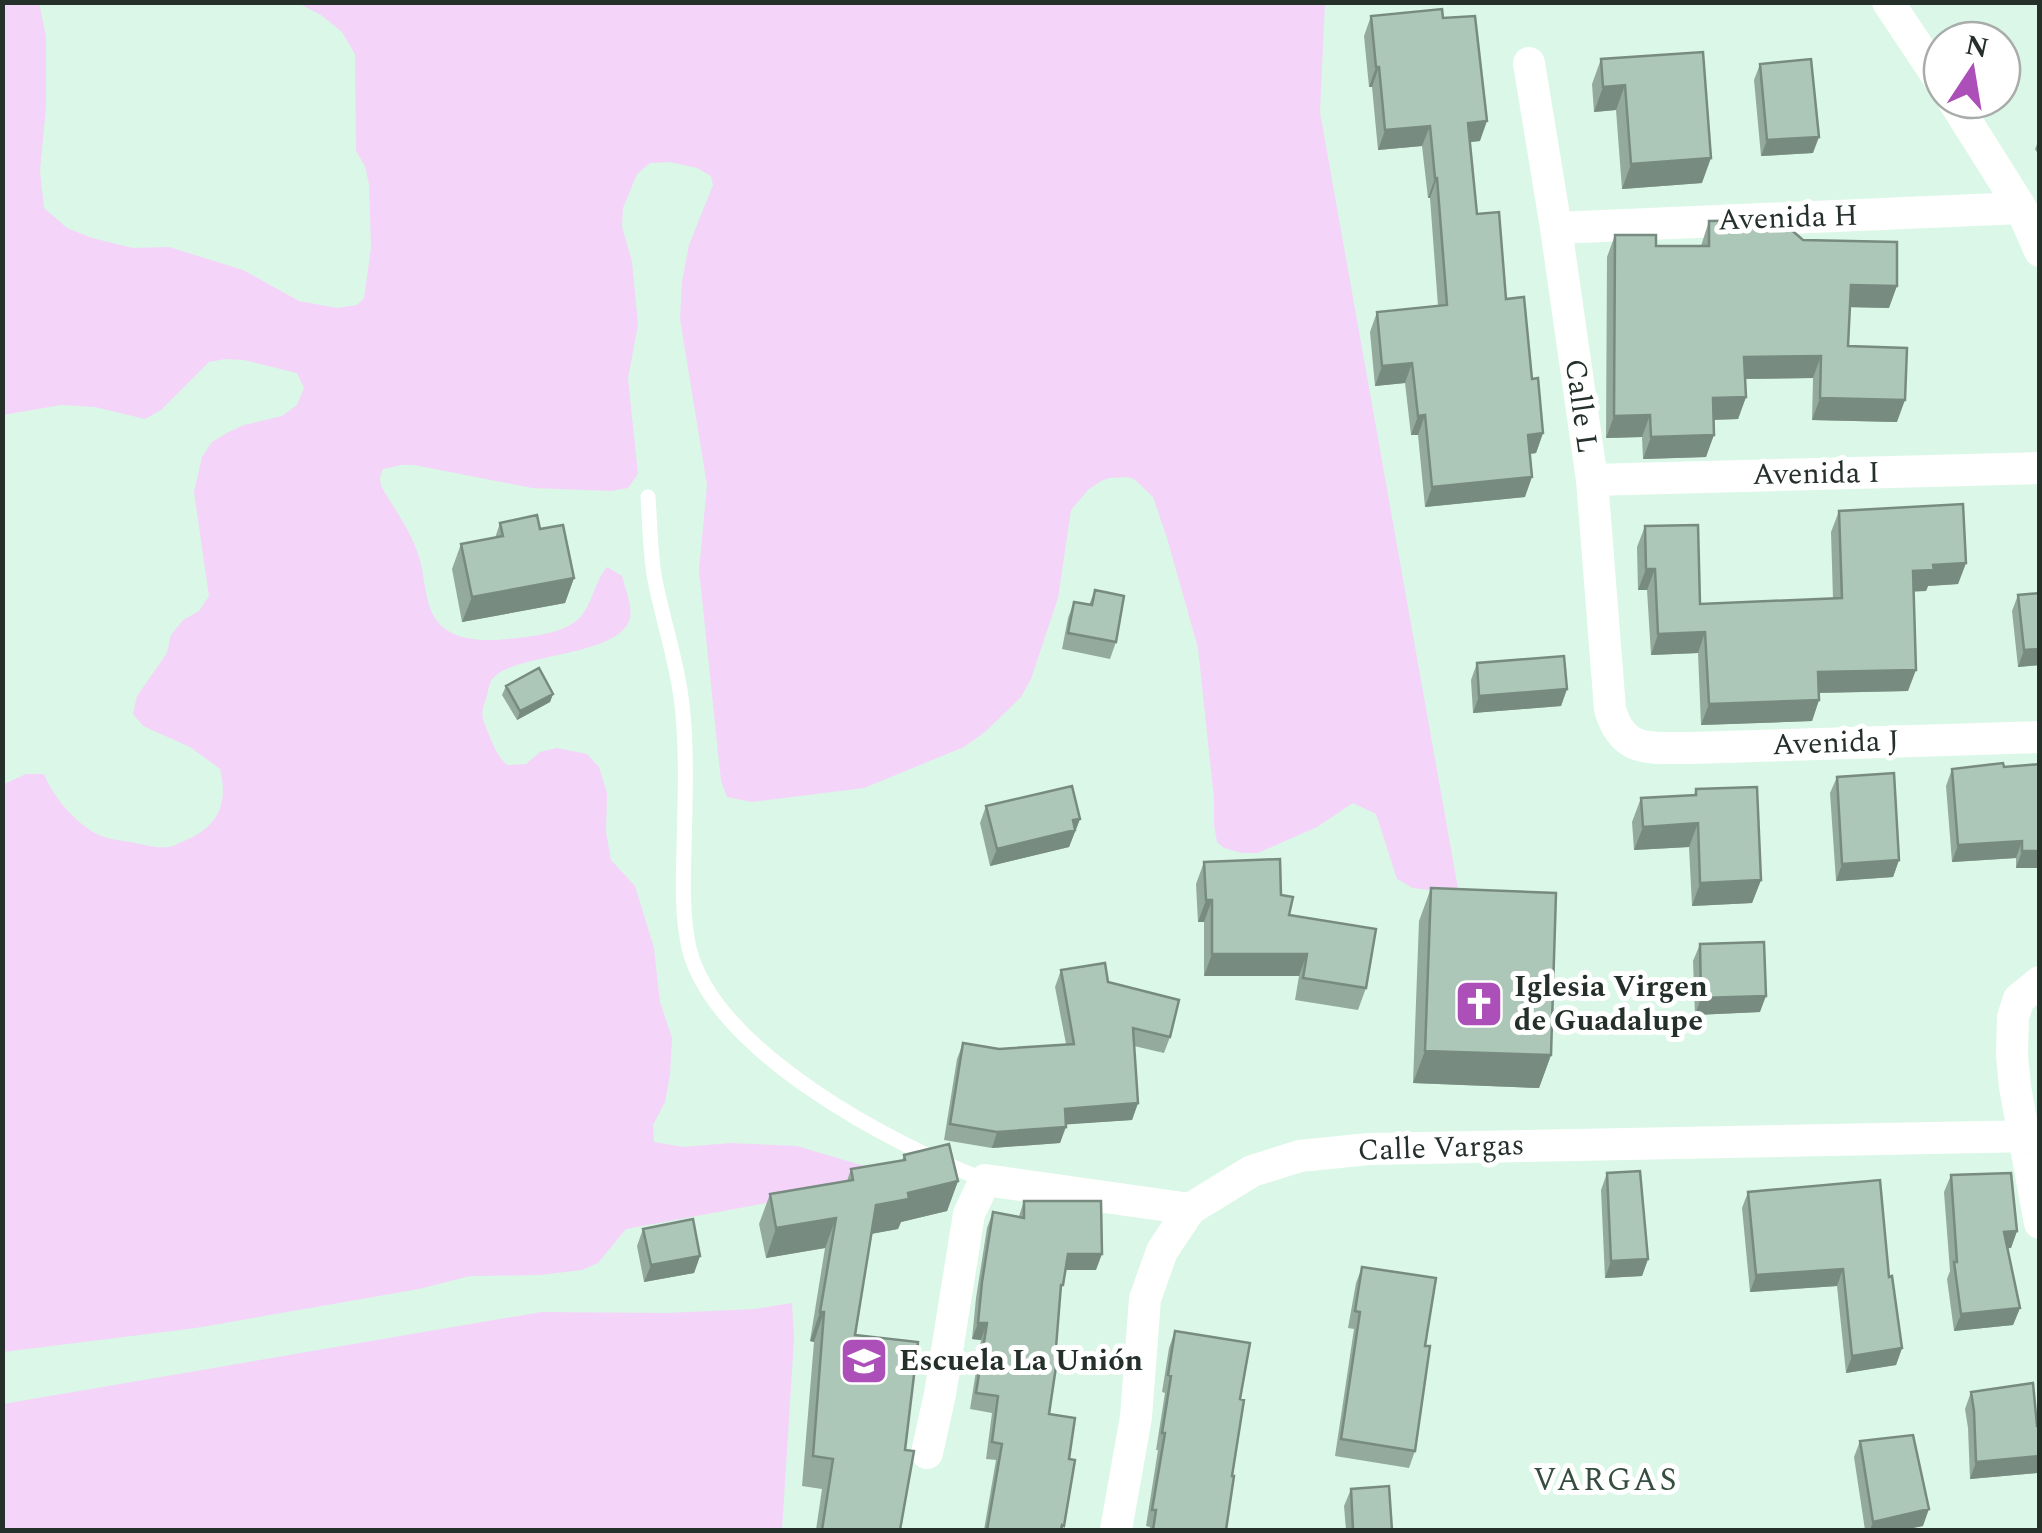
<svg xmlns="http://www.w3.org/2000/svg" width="2042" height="1533" font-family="Spectral,serif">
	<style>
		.green { fill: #f5d4f9 }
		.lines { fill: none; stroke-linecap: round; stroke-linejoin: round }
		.lane { stroke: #fff; stroke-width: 15 }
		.street { stroke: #fff; stroke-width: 32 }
		.wall { fill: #94aa9d }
		.shaded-wall { fill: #788b80 }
		.building { fill: #acc6b7; stroke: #788b80; stroke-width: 2.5 }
		.labels { text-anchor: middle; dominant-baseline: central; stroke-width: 10; stroke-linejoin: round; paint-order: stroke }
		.street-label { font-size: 30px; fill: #25302a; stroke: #fff }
		.poi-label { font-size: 30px; font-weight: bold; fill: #25302a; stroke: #fff; text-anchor: start }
		.neighbourhood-label { font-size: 32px; letter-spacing: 2.5px; fill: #364d40; stroke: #fff }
	</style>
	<rect width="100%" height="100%" fill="#dbf7e7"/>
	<path class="green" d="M 3,3 L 39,3 L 46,36 L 46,107 L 40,171 L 44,208 L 67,228 L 92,238 L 133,248 L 169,247 L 243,270 L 299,301 L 337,308 L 357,305 L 364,298 L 371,248 L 369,184 L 365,166 L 356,151 L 355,54 L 342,32 L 321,15 L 298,3 L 1325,3 L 1320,112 L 1462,911 L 1430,890 L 1413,888 L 1397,879 L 1376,814 L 1353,803 L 1317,827 L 1258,853 L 1242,853 L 1224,848 L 1217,842 L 1214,825 L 1214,799 L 1198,648 L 1167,538 L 1153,497 L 1134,479 L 1126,477 L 1109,478 L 1101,481 L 1088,490 L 1071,510 L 1058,598 L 1031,679 L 1021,697 L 985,732 L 964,747 L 864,788 L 752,802 L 727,797 L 721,781 L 699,570 L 707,485 L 680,319 L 682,281 L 689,245 L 713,185 L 711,176 L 697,168 L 670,162 L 650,163 L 637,174 L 623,208 L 622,227 L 632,261 L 638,325 L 628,378 L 638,474 L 628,488 L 611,491 L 532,488 L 414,465 L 401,465 L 383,469 L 380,477 L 381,486 C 393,507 411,531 418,554 C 424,571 424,590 430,608 C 443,644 485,642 517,638 C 537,636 569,632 582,615 C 593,601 595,581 607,567 L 622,576 C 625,588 634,609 629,621 C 615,658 507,653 491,681 C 489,685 488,691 487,696 C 483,707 480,713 485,725 C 491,739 495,754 507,765 L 526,764 L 540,752 L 557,748 L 587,754 L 599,767 L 607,793 L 606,832 L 611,860 L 635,886 L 654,948 L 660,1002 L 672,1038 L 670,1075 L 665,1102 L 653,1125 L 654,1142 L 683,1147 L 730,1143 L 797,1146 L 871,1168 L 858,1186 L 626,1229 L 598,1263 L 582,1270 L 540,1275 L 470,1276 L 419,1289 L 196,1328 L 3,1352 L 2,785 L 26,774 L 44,774 C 53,796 72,819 93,832 C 105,839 117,840 130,842 C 141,844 157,849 168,847 C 173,847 178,843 182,842 C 217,828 229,806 220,769 L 190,747 L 143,726 L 133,714 L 137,696 L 167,653 L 171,635 L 183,620 L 199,611 L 209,596 L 194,492 L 202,457 L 212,442 L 227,433 L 244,425 L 282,416 L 297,405 L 304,388 L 297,373 L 244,360 L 225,359 L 209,362 L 161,410 L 145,419 L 95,407 L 61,405 L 3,415 Z
		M 792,1303 L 794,1339 L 782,1530 L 3,1530 L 3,1404 L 541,1312 L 666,1313 L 755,1309 Z"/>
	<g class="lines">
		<path class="lane" d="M 648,497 C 650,524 650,553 655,580 C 664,625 679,668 683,714 C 687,759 685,805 684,850 C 683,883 682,916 689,948 C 715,1052 893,1145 985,1180"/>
		<path class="street" d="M 1888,2 L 1942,83
			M 1529,63 L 1556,228 L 1592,480 L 1610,709 C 1623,755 1651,747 1692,748 L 2040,737
			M 1953,100 L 2021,208 L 2040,251
			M 1556,228 L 2021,208
			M 1592,480 L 2040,468
			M 2040,982 L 2019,999 L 2013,1017 L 2012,1055 L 2015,1087 L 2040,1223
			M 927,1453 L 940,1394 L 969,1214 L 985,1180 L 1190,1209
			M 1116,1530 L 1136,1417 L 1145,1299 L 1162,1251 L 1190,1209 L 1252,1171 L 1300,1156 L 1369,1149 L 2040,1136"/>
	</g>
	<path class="wall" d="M 1371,16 L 1443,18 L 1480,141 L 1470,142 L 1477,214 L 1532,379 L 1543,433 L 1536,453 L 1530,454 L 1525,497 L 1425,507 L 1418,435 L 1411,435 L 1405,383 L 1375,386 L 1370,332 L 1377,312 L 1438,306 L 1430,198 L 1428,198 L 1422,146 L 1378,150 L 1372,87 L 1369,87 L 1364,36 Z
		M 1703,52 L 1702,183 L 1622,189 L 1616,110 L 1594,112 L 1592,84 L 1601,59 Z
		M 1760,64 L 1813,153 L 1761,156 L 1754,80 Z
		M 2040,137 L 2040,157 L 2035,149 Z
		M 1709,221 L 1803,240 L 1889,308 L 1850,307 L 1848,346 L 1897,422 L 1812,420 L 1813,378 L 1745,379 L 1746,397 L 1738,419 L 1714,420 L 1706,457 L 1643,459 L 1642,437 L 1606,438 L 1607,257 L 1615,235 L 1656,246 L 1701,246 Z
		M 1839,511 L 1966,563 L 1958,584 L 1928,586 L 1926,591 L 1914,591 L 1908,691 L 1819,693 L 1819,700 L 1812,721 L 1701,725 L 1698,653 L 1651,655 L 1647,590 L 1638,590 L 1637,547 L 1645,526 L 1700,604 L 1833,599 L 1831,532 Z
		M 500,523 L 540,529 L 574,578 L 565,603 L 462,622 L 452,569 L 461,544 L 495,538 Z
		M 1095,590 L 1116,642 L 1110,659 L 1062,649 L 1068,618 L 1074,602 L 1089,605 Z
		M 2040,593 L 2040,665 L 2018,667 L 2012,611 L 2018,595 Z
		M 1477,663 L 1567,689 L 1561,706 L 1473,713 L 1471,680 Z
		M 506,686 L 553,694 L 550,702 L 517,720 L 502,695 Z
		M 2004,767 L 2040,868 L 2016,868 L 2016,858 L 1952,862 L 1946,786 L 1952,769 Z
		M 1837,777 L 1899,860 L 1893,877 L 1836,881 L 1830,793 Z
		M 1696,789 L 1761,880 L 1752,903 L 1692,906 L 1689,847 L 1634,850 L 1632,822 L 1641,798 L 1694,795 Z
		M 986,806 L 1080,819 L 1069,847 L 990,866 L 980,823 Z
		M 1204,862 L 1281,895 L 1289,915 L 1366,988 L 1358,1010 L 1295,1000 L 1299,976 L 1204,976 L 1204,922 L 1198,922 L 1196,884 Z
		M 1431,888 L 1551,1055 L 1539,1088 L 1413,1083 L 1419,921 Z
		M 1700,944 L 1760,1012 L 1695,1015 L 1693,961 Z
		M 1061,970 L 1108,982 L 1170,1037 L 1164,1053 L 1134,1046 L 1138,1103 L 1132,1120 L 1066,1124 L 1060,1143 L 992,1148 L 944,1140 L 957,1059 L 963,1043 L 999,1049 L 1066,1044 L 1055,987 Z
		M 904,1155 L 958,1181 L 947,1211 L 901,1222 L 898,1229 L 871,1234 L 855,1335 L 905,1450 L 900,1530 L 816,1530 L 822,1489 L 802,1486 L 814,1342 L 810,1341 L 825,1248 L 766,1258 L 759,1224 L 770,1194 L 847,1181 L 851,1169 L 902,1161 Z
		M 1607,1173 L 1648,1259 L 1642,1276 L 1605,1278 L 1601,1190 Z
		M 1951,1175 L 2017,1231 L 2011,1248 L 2008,1248 L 2020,1308 L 2013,1325 L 1954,1331 L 1947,1279 L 1950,1271 L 1944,1192 Z
		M 1748,1192 L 1889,1277 L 1902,1348 L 1896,1365 L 1846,1373 L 1837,1286 L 1750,1292 L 1742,1208 Z
		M 1024,1201 L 1096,1270 L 1065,1270 L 1061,1293 L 1049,1414 L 1069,1459 L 1064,1526 L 1062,1530 L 984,1530 L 996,1460 L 986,1459 L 992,1413 L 970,1409 L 981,1340 L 972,1339 L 976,1298 L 987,1228 L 993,1212 L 1019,1216 Z
		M 643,1229 L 700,1256 L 694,1273 L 644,1282 L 637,1246 Z
		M 1362,1267 L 1425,1346 L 1415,1451 L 1409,1468 L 1335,1456 L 1354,1329 L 1348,1328 L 1356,1283 Z
		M 1175,1331 L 1240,1399 L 1226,1530 L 1150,1530 L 1150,1527 L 1146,1526 L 1158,1450 L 1156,1450 L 1165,1393 L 1162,1392 L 1169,1348 Z
		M 1971,1392 L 2037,1426 L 2040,1456 L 2040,1467 L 2037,1473 L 1970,1479 L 1968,1428 L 1965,1409 Z
		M 1860,1441 L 1923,1526 L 1902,1530 L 1865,1530 L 1854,1457 Z
		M 1351,1489 L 1392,1530 L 1346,1530 L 1344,1506 Z"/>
	<path class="shaded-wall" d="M 1376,67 L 1379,67 L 1372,87 L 1369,87 Z
		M 1625,85 L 1616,110 L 1594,112 L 1603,87 Z
		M 1487,121 L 1480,141 L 1461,143 L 1468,123 Z
		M 1430,126 L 1422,146 L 1378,150 L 1385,130 Z
		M 1819,137 L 1813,153 L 1761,156 L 1767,140 Z
		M 1711,158 L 1702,183 L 1622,189 L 1631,164 Z
		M 1435,178 L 1437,178 L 1430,198 L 1428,198 Z
		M 1851,285 L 1897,286 L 1889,308 L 1843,307 Z
		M 1821,356 L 1813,378 L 1736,379 L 1744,357 Z
		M 1412,363 L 1405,383 L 1375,386 L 1382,366 Z
		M 1746,397 L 1738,419 L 1705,420 L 1713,398 Z
		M 1820,398 L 1905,400 L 1897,422 L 1812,420 Z
		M 1425,415 L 1418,435 L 1411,435 L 1418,416 Z
		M 1650,415 L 1642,437 L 1606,438 L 1614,416 Z
		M 1543,433 L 1536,453 L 1521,455 L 1528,435 Z
		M 1714,435 L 1706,457 L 1643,459 L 1651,437 Z
		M 1532,477 L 1525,497 L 1425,507 L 1432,487 Z
		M 1966,563 L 1958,584 L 1928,586 L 1926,591 L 1906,592 L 1913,571 L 1933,565 Z
		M 1646,569 L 1655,569 L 1647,590 L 1638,590 Z
		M 574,578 L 565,603 L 462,622 L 472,597 Z
		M 1705,632 L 1698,653 L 1651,655 L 1658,634 Z
		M 2040,649 L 2040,665 L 2018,667 L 2024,650 Z
		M 1916,670 L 1908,691 L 1810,693 L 1818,672 Z
		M 1567,689 L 1561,706 L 1473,713 L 1479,696 Z
		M 553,694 L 550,702 L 517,720 L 520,711 Z
		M 1819,700 L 1812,721 L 1701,725 L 1709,704 Z
		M 1080,819 L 1069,847 L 990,866 L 997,849 Z
		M 1698,823 L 1689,847 L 1634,850 L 1643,827 Z
		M 2022,841 L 2016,858 L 1952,862 L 1958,845 Z
		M 2022,851 L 2040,851 L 2040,868 L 2016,868 Z
		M 1899,860 L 1893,877 L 1836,881 L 1842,864 Z
		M 1761,880 L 1752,903 L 1692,906 L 1700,883 Z
		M 1206,900 L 1212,900 L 1204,922 L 1198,922 Z
		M 1212,954 L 1307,954 L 1299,976 L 1204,976 Z
		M 1766,996 L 1760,1012 L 1695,1015 L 1701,998 Z
		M 1425,1051 L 1551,1055 L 1539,1088 L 1413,1083 Z
		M 1138,1103 L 1132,1120 L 1059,1125 L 1065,1109 Z
		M 1066,1127 L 1060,1143 L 992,1148 L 997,1132 Z
		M 958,1181 L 947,1211 L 901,1222 L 898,1229 L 865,1235 L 876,1205 L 908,1193 Z
		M 836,1218 L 825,1248 L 766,1258 L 776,1228 Z
		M 2017,1231 L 2011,1248 L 1998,1249 L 2004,1232 Z
		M 1068,1254 L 1102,1254 L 1096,1270 L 1062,1270 Z
		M 700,1256 L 694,1273 L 644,1282 L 651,1265 Z
		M 1648,1259 L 1642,1276 L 1605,1278 L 1611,1261 Z
		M 1843,1269 L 1837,1286 L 1750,1292 L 1756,1275 Z
		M 2020,1308 L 2013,1325 L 1954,1331 L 1961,1314 Z
		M 820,1312 L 824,1312 L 814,1342 L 810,1341 Z
		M 978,1323 L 987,1323 L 981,1340 L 972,1339 Z
		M 1902,1348 L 1896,1365 L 1846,1373 L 1852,1356 Z
		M 2040,1456 L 2040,1467 L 2037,1473 L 1970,1479 L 1976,1462 Z
		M 1929,1509 L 1923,1526 L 1902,1530 L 1870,1530 L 1873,1522 Z"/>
	<path class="building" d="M 1442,9 L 1443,18 L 1475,16 L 1487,121 L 1468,123 L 1477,214 L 1499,212 L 1506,299 L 1524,297 L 1532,379 L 1538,378 L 1543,433 L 1528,435 L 1532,477 L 1432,487 L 1425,415 L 1418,416 L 1412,363 L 1382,366 L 1377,312 L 1447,305 L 1437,178 L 1435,178 L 1430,126 L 1385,130 L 1379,67 L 1376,67 L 1371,16 Z
		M 1703,52 L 1711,158 L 1631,164 L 1625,85 L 1603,87 L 1601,59 Z
		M 1811,59 L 1819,137 L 1767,140 L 1760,64 Z
		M 1780,220 L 1803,240 L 1897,242 L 1897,286 L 1851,285 L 1848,346 L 1907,348 L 1905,400 L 1820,398 L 1821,356 L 1744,357 L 1746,397 L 1713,398 L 1714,435 L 1651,437 L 1650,415 L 1614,416 L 1615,235 L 1656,235 L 1656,246 L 1709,246 L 1709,221 Z
		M 1963,504 L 1966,563 L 1933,565 L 1934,570 L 1913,571 L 1916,670 L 1818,672 L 1819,700 L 1709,704 L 1705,632 L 1658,634 L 1655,569 L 1646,569 L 1645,526 L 1698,525 L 1700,604 L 1842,598 L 1839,511 Z
		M 537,515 L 540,529 L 563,525 L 574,578 L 472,597 L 461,544 L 503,536 L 500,523 Z
		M 1095,590 L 1124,596 L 1116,642 L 1068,633 L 1074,602 L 1092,605 Z
		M 2040,593 L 2040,649 L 2024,650 L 2018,595 Z
		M 1564,656 L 1567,689 L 1479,696 L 1477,663 Z
		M 539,668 L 553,694 L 520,711 L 506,686 Z
		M 2003,763 L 2004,767 L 2040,764 L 2040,851 L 2022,851 L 2022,841 L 1958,845 L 1952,769 Z
		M 1894,773 L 1899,860 L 1842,864 L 1837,777 Z
		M 1072,786 L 1080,819 L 1073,820 L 1075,830 L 997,849 L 986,806 Z
		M 1757,787 L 1761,880 L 1700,883 L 1698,823 L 1643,827 L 1641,798 L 1696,795 L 1696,789 Z
		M 1280,859 L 1281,895 L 1293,897 L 1289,915 L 1376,929 L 1366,988 L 1303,978 L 1307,954 L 1212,954 L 1212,900 L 1206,900 L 1204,862 Z
		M 1431,888 L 1556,893 L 1551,1055 L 1425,1051 Z
		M 1764,942 L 1766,996 L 1701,998 L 1700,944 Z
		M 1105,963 L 1108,982 L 1179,1000 L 1170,1037 L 1133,1028 L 1138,1103 L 1065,1109 L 1066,1127 L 997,1132 L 950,1124 L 963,1043 L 999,1049 L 1074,1044 L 1061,970 Z
		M 949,1144 L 958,1181 L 908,1193 L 909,1199 L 876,1205 L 855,1335 L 918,1342 L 905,1450 L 914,1451 L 900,1530 L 822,1530 L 833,1459 L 813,1456 L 824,1312 L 820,1312 L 836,1218 L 776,1228 L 770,1194 L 853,1180 L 851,1169 L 905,1160 L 904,1155 Z
		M 1640,1171 L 1648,1259 L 1611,1261 L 1607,1173 Z
		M 2011,1173 L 2017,1231 L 2004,1232 L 2020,1308 L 1961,1314 L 1954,1262 L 1957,1262 L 1951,1175 Z
		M 1880,1180 L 1889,1277 L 1892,1276 L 1902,1348 L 1852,1356 L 1843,1269 L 1756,1275 L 1748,1192 Z
		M 1024,1201 L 1101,1201 L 1102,1254 L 1068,1254 L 1063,1285 L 1061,1285 L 1055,1360 L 1057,1360 L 1049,1414 L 1075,1418 L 1069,1459 L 1075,1460 L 1064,1526 L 1062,1525 L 1061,1530 L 987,1530 L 1002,1444 L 992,1442 L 998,1396 L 976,1393 L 987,1323 L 978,1323 L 982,1282 L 993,1212 L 1024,1218 Z
		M 693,1219 L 700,1256 L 651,1265 L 643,1229 Z
		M 1362,1267 L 1436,1278 L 1425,1346 L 1430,1346 L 1415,1451 L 1341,1439 L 1360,1312 L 1355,1311 Z
		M 1175,1331 L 1250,1343 L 1240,1399 L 1244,1400 L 1232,1476 L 1234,1476 L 1226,1530 L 1153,1530 L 1156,1510 L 1152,1510 L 1165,1433 L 1162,1433 L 1171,1376 L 1168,1375 Z
		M 2033,1383 L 2037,1426 L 2040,1426 L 2040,1456 L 1976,1462 L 1974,1411 L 1971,1392 Z
		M 1913,1435 L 1929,1509 L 1873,1522 L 1860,1441 Z
		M 1389,1486 L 1392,1530 L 1353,1530 L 1351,1489 Z"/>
	<defs>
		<g id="church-square" transform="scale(2.5)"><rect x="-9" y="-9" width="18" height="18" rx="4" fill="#ad4fb9" stroke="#fff"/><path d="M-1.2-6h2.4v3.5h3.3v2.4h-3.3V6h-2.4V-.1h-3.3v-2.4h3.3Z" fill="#fff"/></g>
		<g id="school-square" transform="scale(2.5)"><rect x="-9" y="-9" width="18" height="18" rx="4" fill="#ad4fb9" stroke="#fff"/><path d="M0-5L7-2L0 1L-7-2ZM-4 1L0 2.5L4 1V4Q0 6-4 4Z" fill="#fff"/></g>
	</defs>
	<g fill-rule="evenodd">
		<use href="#church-square" x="1479" y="1004"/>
		<use href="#school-square" x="864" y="1361"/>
	</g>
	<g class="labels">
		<g class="street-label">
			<text transform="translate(1788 218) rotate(-2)">Avenida H</text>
			<text transform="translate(1581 406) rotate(82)">Calle L</text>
			<text transform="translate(1816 474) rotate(-1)">Avenida I</text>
			<text transform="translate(1836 743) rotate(-2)">Avenida J</text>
			<text transform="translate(1441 1148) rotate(-2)">Calle Vargas</text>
		</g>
		<g class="poi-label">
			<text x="1514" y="987">Iglesia Virgen<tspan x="1514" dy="34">de Guadalupe</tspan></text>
			<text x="899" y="1361">Escuela La Unión</text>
		</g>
		<g class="neighbourhood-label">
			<text x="1606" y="1480">VARGAS</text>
		</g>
	</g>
	<rect width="2042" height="1533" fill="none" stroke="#25302a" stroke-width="10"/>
	<g transform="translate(1972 70) rotate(12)"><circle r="48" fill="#ffffff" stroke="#a8acaa" stroke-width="2.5"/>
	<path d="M0-8L18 38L0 25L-18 38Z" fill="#ad4fb9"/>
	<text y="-15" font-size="28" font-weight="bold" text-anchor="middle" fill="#25302a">N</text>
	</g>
</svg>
